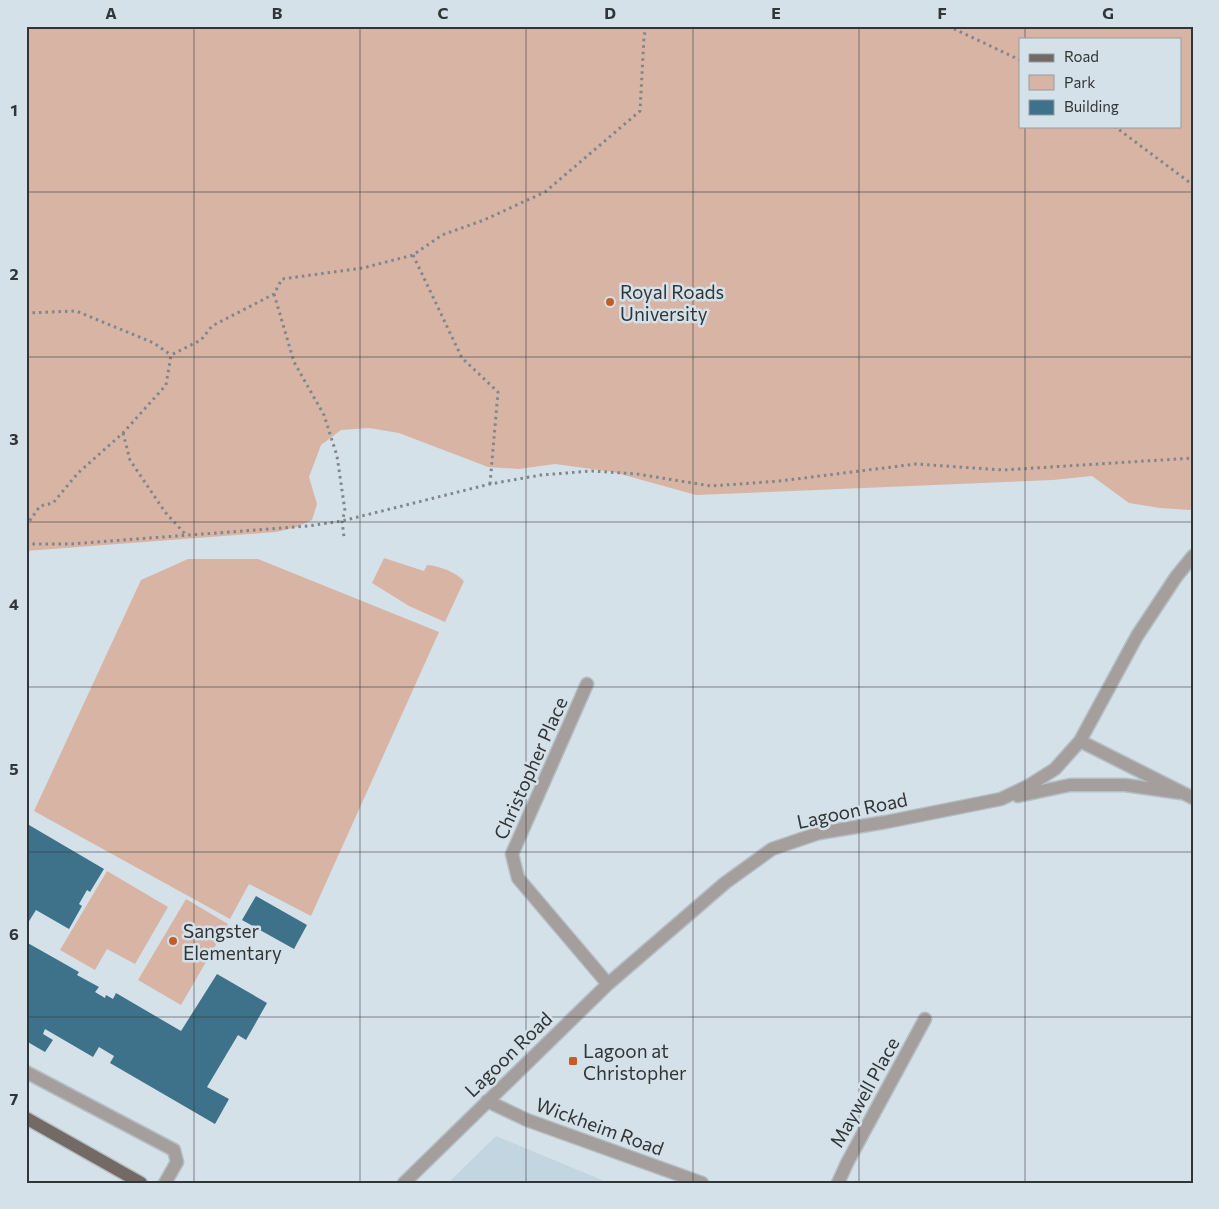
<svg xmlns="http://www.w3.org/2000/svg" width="1219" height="1209" font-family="Commissioner,sans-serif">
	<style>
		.built { fill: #c2d5e0 }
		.green { fill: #d8b4a4; fill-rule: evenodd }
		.building { fill: #3e728b }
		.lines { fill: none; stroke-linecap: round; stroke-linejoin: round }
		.minor-casing { stroke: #b4bfc5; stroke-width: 15 }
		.major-casing { stroke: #b4bfc5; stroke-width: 15 }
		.path { stroke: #7f878c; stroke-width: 3; stroke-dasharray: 2.5 4; stroke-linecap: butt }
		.minor { stroke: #a49f9c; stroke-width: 12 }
		.major { stroke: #736a65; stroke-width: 12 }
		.grid { fill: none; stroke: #303538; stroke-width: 1; stroke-opacity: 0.55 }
		.poi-dot { fill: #c25d2a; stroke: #d5e1e8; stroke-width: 2 }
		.labels { text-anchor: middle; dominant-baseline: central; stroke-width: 5; stroke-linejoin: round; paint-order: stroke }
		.poi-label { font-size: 19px; fill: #303538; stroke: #d5e1e8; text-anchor: start }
		.street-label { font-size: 19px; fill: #303538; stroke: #d5e1e8 }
		.neatline { fill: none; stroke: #303538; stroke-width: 2 }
		.grid-label { font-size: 16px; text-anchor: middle; font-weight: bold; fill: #303538 }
	</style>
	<rect width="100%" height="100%" fill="#d5e1e8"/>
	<path class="built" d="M 496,1136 L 609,1183 L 448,1183 Z"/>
	<path class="green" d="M 26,26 L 1193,26 L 1193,509 L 1190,510 L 1160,508 L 1129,503 L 1092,476 L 1053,480 L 696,495 L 613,472 L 555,464 L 519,469 L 488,467 L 399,433 L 369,428 L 341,430 L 321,445 L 309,477 L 317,504 L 312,520 L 297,527 L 276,532 L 26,551 ZM 1020,39 L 1180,39 L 1180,126 L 1020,126 Z
		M 384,558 L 424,571 L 427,565 C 440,566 455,572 464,581 L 445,622 L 409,606 L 372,583 Z
		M 188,559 L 258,559 L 439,632 L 311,916 L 249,884 L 230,919 L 34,811 L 141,580 Z
		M 107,871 L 168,907 L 135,964 L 107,949 L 95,970 L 60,950 Z
		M 186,899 L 228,924 L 181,1005 L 138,980 Z"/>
	<path class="building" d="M 29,825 L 104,869 L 90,892 L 87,890 L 79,904 L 82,906 L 69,929 L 36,910 L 26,926 L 26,829 Z
		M 256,896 L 307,925 L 294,949 L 242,920 Z
		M 26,942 L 79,972 L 77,975 L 99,987 L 95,992 L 105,998 L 106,995 L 113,999 L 116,993 L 181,1031 L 217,974 L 267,1003 L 246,1040 L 238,1035 L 207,1087 L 229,1099 L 215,1124 L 110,1063 L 114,1056 L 99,1047 L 93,1057 L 45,1029 L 43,1034 L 53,1040 L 45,1052 L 26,1041 Z"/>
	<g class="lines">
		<g class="minor-casing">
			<path id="minor" d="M 587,684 L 512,854 L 518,878 L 608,984
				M 1080,741 L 1193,798
				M 1018,796 L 1070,785 L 1125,785 L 1181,793
				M 26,1072 L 174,1150 L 177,1162 L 165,1183
				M 487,1101 L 527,1120 L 702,1183
				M 404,1183 L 608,984 L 725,883 L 772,849 L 819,833 L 886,822 L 1001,799 L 1028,786 L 1055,769 L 1080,741 L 1137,636 L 1176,577 L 1193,556
				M 838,1183 L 847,1163 L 925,1019"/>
		</g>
		<g class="major-casing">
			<path id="major" d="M 26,1118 L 141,1183"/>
		</g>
		<path class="path" d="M 948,26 L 1020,60
			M 1114,126 L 1193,185
			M 413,255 L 462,358 L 498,392 L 490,484
			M 274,294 L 294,362 L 324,415 L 337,456 L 345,511 L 342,521 L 344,537
			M 26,313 L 76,311 L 154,343 L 171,355
			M 123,433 L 130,460 L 165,512 L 186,535
			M 26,526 L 40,506 L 53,503 L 78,473 L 123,433 L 166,385 L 171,355 L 201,340 L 212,326 L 274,294 L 282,279 L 363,268 L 413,255 L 442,235 L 484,220 L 545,192 L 640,111 L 644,37 L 646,26
			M 26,544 L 71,544 L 308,526 L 342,521 L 490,484 L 541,475 L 592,471 L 637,474 L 711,486 L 780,481 L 916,464 L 1003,470 L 1193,458"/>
		<use href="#minor" class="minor"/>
		<use href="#major" class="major"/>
	</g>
	<path class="grid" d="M 194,26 L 194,1183M 360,26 L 360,1183M 526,26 L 526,1183M 693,26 L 693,1183M 859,26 L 859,1183M 1025,26 L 1025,39M 1025,126 L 1025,1183M 26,192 L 1193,192M 26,357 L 1193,357M 26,522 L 1193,522M 26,687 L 1193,687M 26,852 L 1193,852M 26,1017 L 1193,1017"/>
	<g class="poi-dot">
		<circle cx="610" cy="302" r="5"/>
		<circle cx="173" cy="941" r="5"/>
		<rect x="568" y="1056" width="10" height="10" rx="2.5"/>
	</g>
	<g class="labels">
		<g class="poi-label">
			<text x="620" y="291">Royal Roads<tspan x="620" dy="22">University</tspan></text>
			<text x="183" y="930">Sangster<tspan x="183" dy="22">Elementary</tspan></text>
			<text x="583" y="1050">Lagoon at<tspan x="583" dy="22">Christopher</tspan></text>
		</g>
		<g class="street-label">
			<text transform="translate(530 768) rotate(-66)">Christopher Place</text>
			<text transform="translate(852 810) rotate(-12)">Lagoon Road</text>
			<text transform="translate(508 1054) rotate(-44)">Lagoon Road</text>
			<text transform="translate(864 1092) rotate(-61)">Maywell Place</text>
			<text transform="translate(600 1126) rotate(20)">Wickheim Road</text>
		</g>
	</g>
	<rect width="1219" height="1209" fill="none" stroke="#d5e1e8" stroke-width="55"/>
	<rect x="1019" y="38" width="162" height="90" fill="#d5e1e8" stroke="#939ca2"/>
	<rect x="1029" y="54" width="25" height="8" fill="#736a65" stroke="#939ca2"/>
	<text x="1064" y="62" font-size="15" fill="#303538">Road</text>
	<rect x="1029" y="75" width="25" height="15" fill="#d8b4a4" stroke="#939ca2"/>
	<text x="1064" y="88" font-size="15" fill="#303538">Park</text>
	<rect x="1029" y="100" width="25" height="15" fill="#3e728b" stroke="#939ca2"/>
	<text x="1064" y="112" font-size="15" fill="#303538">Building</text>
	<rect x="28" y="28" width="1164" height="1154" class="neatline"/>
	<g class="grid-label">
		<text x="111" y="19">A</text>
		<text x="277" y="19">B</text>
		<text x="443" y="19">C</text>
		<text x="610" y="19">D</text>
		<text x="776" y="19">E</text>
		<text x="942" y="19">F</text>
		<text x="1108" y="19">G</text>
		<text x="14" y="116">1</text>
		<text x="14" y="280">2</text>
		<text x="14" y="445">3</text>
		<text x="14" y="610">4</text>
		<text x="14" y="775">5</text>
		<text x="14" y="940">6</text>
		<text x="14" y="1105">7</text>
	</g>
</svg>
